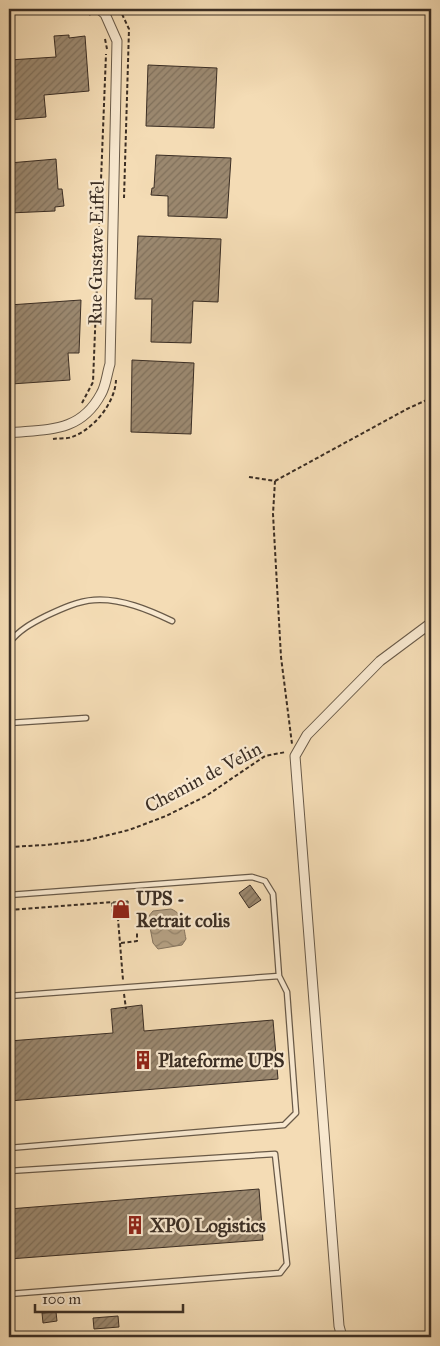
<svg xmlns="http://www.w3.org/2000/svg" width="440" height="1346" font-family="'IM FELL Great Primer',serif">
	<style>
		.water { fill: url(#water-waves); stroke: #84735e }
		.building { fill: url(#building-hatch); stroke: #3b2e24 }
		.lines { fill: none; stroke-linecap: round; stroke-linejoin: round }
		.lane-casing { stroke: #695a48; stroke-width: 7 }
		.street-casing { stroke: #695a48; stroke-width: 11 }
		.path { stroke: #3b2e24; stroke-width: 2; stroke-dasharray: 4 2.5; stroke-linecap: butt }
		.lane { stroke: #f8e8cf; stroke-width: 4.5 }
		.street { stroke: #f8e8cf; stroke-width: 9 }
		.labels { text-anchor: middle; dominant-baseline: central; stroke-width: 4.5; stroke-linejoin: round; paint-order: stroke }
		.street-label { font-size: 19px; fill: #3b2e24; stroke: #f8e8cf }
		.poi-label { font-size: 19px; font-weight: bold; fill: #3b2e24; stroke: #f8e8cf; text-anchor: start }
	</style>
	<defs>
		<pattern id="water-waves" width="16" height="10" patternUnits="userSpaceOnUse" patternTransform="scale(1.25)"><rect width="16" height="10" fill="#b5a184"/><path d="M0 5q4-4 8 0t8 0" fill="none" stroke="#94846c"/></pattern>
		<pattern id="building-hatch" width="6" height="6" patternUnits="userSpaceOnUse" patternTransform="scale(1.25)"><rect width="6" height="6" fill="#9b886f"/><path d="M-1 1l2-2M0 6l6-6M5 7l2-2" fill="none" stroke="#80705b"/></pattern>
	</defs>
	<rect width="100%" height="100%" fill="#f4dcb5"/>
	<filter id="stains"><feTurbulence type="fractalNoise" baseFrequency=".004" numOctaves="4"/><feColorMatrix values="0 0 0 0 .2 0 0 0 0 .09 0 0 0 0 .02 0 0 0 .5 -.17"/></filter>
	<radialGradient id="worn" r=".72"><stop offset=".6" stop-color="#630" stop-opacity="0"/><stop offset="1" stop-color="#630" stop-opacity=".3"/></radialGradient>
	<path class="water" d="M 171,909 C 184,914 183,926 186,939 L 182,945 L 158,949 L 153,943 L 148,917 L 153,911 Z"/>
	<path class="building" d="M 69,35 L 69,38 L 85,36 L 89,91 L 44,95 L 46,117 L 9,120 L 9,60 L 56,57 L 54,36 Z
		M 148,65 L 217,68 L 214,128 L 146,126 Z
		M 156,155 L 231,158 L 227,218 L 168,216 L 168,196 L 151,195 L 152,188 L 154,188 Z
		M 56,159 L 58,189 L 62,189 L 64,206 L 55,207 L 55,211 L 9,213 L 9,163 Z
		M 138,236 L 221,239 L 218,302 L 193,301 L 191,343 L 151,342 L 152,299 L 135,299 Z
		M 81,300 L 79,353 L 68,353 L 70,380 L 11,384 L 9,351 L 9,305 Z
		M 132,360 L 194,363 L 191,434 L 131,432 Z
		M 250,885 L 261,900 L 249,908 L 239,893 Z
		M 128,901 L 129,917 L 114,918 L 113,902 Z
		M 142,1005 L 144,1031 L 273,1020 L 278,1079 L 9,1101 L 9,1041 L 113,1033 L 111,1009 Z
		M 259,1189 L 263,1240 L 9,1259 L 9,1209 Z
		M 56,1312 L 57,1321 L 43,1323 L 42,1313 Z
		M 118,1316 L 119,1327 L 94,1329 L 93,1318 Z"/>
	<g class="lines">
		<g class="lane-casing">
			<path id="lane" d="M 9,643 C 19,630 32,623 46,616 C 61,609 78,601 94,600 C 121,598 149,610 172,621
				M 9,723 L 86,718
				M 9,895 L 252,877 L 265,881 L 273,894 L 279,976 L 287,992 L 296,1113 L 284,1125 L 9,1148
				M 9,996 L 279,976
				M 9,1171 L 275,1154 L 287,1264 L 280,1273 L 9,1294"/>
		</g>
		<g class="street-casing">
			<path id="street" d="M 9,433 C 48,429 80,433 101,394 C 106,386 107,373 110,364 L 117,41 L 105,14 L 99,9
				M 342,1337 L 339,1326 L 295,756 L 307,735 L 380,661 L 431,623"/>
		</g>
		<path class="path" d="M 82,9 L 92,16
			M 118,9 L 122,14 L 129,29 L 124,198
			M 105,39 L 107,49
			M 82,403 L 93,382 L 106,54
			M 53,439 C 59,438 67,439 72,437 C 94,429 115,403 116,380
			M 249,477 L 275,481 L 273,514 L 281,657 L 292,744
			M 275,481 L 407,409 L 431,398
			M 9,847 L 45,845 L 88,840 L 129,830 L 166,816 L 206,796 L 265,756 L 286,752
			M 9,910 L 112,902 L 113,919 L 118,919 L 123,980
			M 121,943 L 137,941 L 137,933
			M 124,994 L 126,1009"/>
		<use href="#lane" class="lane"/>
		<use href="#street" class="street"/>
	</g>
	<defs>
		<g id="shop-bare" transform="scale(1.5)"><path d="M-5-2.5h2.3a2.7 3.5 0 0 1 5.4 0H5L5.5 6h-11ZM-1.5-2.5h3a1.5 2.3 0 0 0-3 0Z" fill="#8f2418" stroke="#f8e8cf" stroke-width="2.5" paint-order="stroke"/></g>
		<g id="building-bare" transform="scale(1.5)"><path d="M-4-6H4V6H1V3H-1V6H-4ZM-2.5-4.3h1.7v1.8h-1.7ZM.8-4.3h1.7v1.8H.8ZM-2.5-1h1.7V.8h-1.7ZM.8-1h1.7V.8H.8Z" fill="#8f2418" stroke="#f8e8cf" stroke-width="2.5" paint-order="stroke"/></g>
	</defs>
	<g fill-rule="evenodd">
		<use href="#shop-bare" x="121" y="909"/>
		<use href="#building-bare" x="143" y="1060"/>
		<use href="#building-bare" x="135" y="1225"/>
	</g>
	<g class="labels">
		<g class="street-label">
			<text transform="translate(96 253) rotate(-89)">Rue Gustave Eiffel</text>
			<text transform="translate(203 777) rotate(-28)">Chemin de Velin</text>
		</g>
		<g class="poi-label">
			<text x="136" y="898">UPS -<tspan x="136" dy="22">Retrait colis</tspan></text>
			<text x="158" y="1060">Plateforme UPS</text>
			<text x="150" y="1225">XPO Logistics</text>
		</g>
	</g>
	<rect width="440" height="1346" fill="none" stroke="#f4dcb5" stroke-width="30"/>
	<rect x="10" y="10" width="420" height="1326" fill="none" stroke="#3b2e24" stroke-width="2.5"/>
	<rect x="15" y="15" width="410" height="1316" fill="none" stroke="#3b2e24"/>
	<path d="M35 1304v8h148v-8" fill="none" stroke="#3b2e24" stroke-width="2.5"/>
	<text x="42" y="1304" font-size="15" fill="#3b2e24" stroke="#f8e8cf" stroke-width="4" paint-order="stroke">100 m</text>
	<rect width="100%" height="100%" filter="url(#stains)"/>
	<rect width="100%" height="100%" fill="url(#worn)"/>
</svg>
